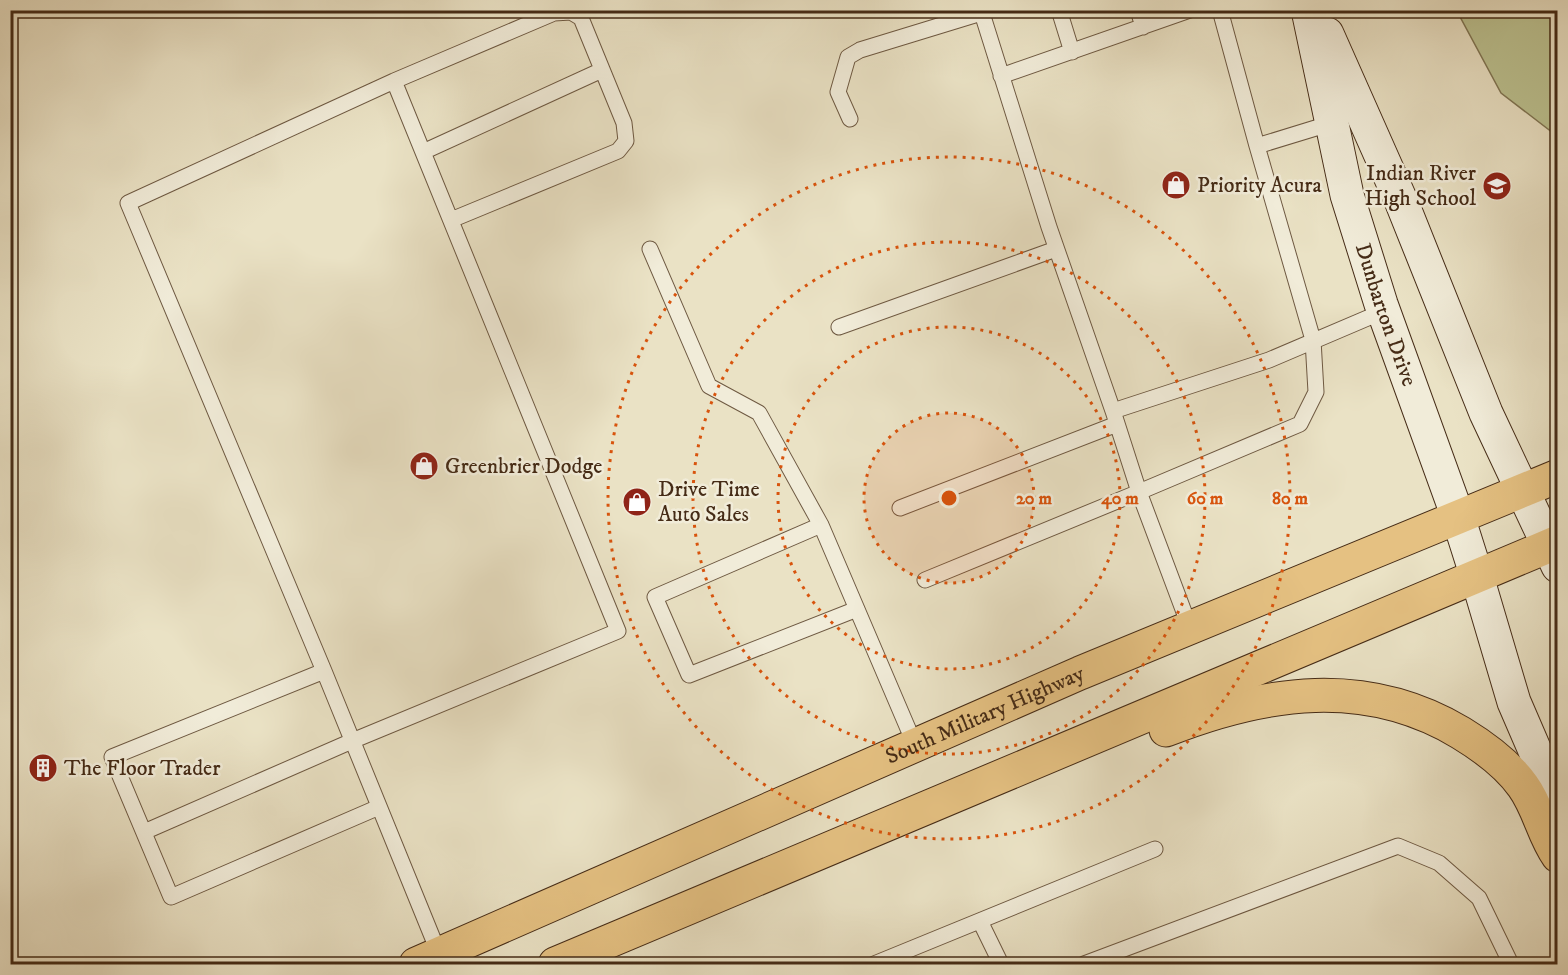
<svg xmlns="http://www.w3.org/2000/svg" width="1568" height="975" font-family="'IM FELL DW Pica',serif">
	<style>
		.green { fill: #bcc291; stroke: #807654; stroke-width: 1.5 }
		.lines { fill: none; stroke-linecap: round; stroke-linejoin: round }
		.lane-casing { stroke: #6e5942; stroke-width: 17 }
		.secondary-casing { stroke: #452b16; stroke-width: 35 }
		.primary-casing { stroke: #452b16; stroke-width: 35 }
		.lane { stroke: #f1ecd9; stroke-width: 15 }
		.secondary { stroke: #f1ecd9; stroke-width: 33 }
		.primary { stroke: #e5c182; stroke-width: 33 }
		.ring { fill: none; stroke: #d8540d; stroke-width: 3; stroke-dasharray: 3 6 }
		.labels { text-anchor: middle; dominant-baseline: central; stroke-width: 5; stroke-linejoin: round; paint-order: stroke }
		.poi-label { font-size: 22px; fill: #452b16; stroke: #f1ecd9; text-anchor: start }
		.street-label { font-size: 22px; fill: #452b16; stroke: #f1ecd9 }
		.centre { fill: #d8540d; stroke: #f1ecd9; stroke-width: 3 }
		.ring-label { font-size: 18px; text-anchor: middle; font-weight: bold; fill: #d8540d; stroke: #f1ecd9; stroke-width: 5; stroke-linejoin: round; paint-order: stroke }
	</style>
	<rect width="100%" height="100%" fill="#eae2c5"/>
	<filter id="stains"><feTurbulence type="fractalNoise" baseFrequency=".00333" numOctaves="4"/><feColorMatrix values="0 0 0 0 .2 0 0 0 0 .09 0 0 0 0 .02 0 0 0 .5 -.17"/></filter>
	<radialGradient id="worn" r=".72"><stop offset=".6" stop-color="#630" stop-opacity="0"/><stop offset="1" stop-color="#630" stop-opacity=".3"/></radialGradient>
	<path class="green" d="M 1462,11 L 1557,11 L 1557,136 L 1501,93 L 1458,13 Z"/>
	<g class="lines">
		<g class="lane-casing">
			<path id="lane" d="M 981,10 L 1049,227 L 1113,411 L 1269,360 L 1384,311
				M 1059,10 L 1072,52
				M 1138,10 L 1143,27
				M 1220,10 L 1257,146
				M 1001,76 L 1190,10
				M 394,81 L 554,13 L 571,12 L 581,18 L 624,123 L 626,141 L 618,151 L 451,220
				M 850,119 L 838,92 L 848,57 L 860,50 L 981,13
				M 423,152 L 602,70
				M 650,249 L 709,386 L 759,413 L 821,525 L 915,745
				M 839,327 L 1056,249
				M 900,508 L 1117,424
				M 821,525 L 655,597 L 689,675 L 857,609
				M 925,580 L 1139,492 L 1113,411
				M 1190,628 L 1139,492 L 1300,424 L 1316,392 L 1313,340 L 1257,146 L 1332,123
				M 324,671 L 112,757 L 171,897 L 379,807
				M 144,832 L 352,741 L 618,631 L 394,81 L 128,203 L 324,671 L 440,956
				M 980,921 L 1001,964
				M 874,964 L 1155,849
				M 1084,964 L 1398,846 L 1439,863 L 1479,898 L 1511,964"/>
		</g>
		<g class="secondary-casing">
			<g id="secondary">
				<path id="s1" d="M 1308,10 L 1347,195 L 1381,304 L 1458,517 L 1477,577 L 1514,702 L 1558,804"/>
				<path d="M 1327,34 L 1402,203 L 1486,413 L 1558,566"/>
			</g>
		</g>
		<g class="primary-casing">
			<g id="primary">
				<path d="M 1166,730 C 1265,691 1366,676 1461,733 C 1484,747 1508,765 1523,786 C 1539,808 1543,835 1558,856"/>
				<path id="s2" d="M 416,964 L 1080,673 L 1558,476"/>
				<path d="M 555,964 L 1558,542"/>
			</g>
		</g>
		<use href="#lane" class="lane"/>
		<use href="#secondary" class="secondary"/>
		<use href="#primary" class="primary"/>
	</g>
	<circle cx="949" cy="498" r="85" fill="#d8540d" fill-opacity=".12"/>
	<g class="ring">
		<circle cx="949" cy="498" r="85"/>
		<circle cx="949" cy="498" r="171"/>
		<circle cx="949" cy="498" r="256"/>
		<circle cx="949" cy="498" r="341"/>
	</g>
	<defs>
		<g id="shop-disc" transform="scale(1.5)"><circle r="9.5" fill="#8f2418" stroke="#f1ecd9"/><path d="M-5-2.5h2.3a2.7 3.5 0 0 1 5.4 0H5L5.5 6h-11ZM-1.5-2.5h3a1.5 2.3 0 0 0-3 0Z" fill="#fff"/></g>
		<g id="school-disc" transform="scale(1.5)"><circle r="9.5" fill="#8f2418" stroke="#f1ecd9"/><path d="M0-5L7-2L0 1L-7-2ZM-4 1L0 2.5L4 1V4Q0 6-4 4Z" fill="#fff"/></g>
		<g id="building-disc" transform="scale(1.5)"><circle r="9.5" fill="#8f2418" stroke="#f1ecd9"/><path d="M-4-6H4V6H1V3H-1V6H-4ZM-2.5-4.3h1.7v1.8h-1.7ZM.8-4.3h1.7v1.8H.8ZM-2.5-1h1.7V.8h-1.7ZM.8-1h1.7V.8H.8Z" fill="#fff"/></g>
	</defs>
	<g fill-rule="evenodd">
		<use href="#shop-disc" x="1176" y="185"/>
		<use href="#school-disc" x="1497" y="186"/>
		<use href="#shop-disc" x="424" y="466"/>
		<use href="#shop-disc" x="637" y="502"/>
		<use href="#building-disc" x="43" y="768"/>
	</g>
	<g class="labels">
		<g class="poi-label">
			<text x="1476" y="173" text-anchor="end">Indian River<tspan x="1476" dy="25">High School</tspan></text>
			<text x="1197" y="185">Priority Acura</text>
			<text x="445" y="466">Greenbrier Dodge</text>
			<text x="658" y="489">Drive Time<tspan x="658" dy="25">Auto Sales</tspan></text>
			<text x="64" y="768">The Floor Trader</text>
		</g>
		<g class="street-label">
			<text stroke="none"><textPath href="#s1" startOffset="315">Dunbarton Drive</textPath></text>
			<text stroke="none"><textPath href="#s2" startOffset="621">South Military Highway</textPath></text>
		</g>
	</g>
	<circle cx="949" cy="498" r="9" class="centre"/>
	<g class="ring-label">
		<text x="1034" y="504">20 m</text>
		<text x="1120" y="504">40 m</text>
		<text x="1205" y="504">60 m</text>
		<text x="1290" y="504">80 m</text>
	</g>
	<rect width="1568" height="975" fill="none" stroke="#eae2c5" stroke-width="36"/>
	<rect x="12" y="12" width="1544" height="951" fill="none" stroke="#452b16" stroke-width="3"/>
	<rect x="18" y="18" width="1532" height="939" fill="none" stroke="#452b16" stroke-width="1.5"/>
	<rect width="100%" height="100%" filter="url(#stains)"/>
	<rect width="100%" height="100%" fill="url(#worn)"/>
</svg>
